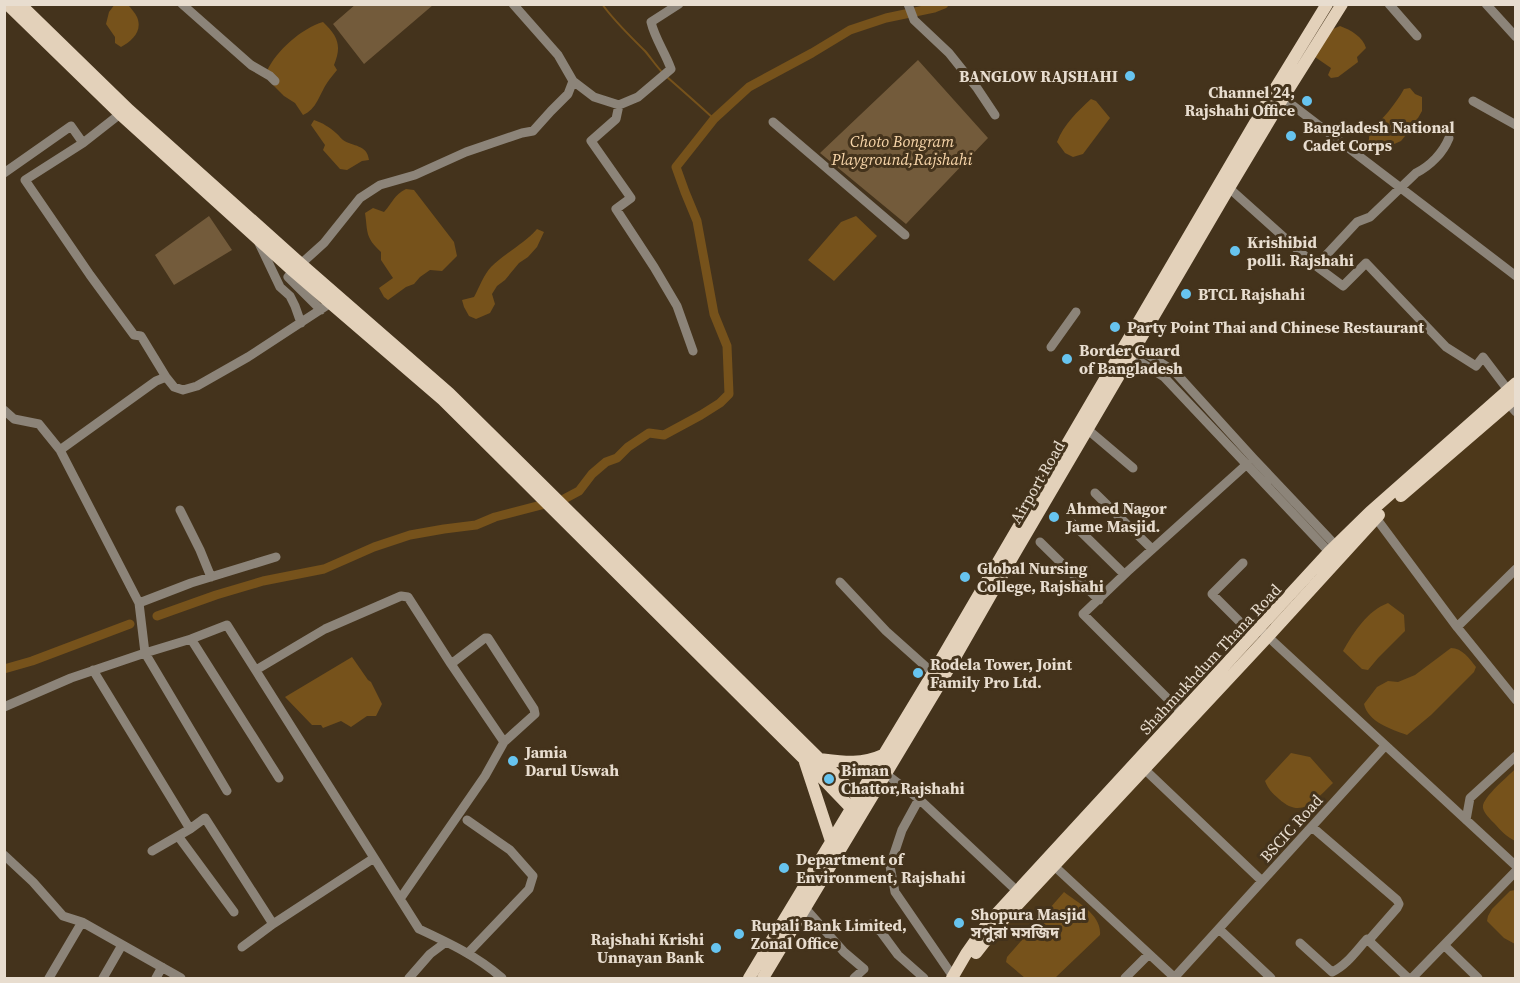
<svg xmlns="http://www.w3.org/2000/svg" width="1520" height="983" font-family="'Source Serif 4','Noto Sans Bengali',serif">
	<style>
		.built { fill: #4d381a }
		.green { fill: #735b3b }
		.water { fill: #76521b }
		.lines { fill: none; stroke-linecap: round; stroke-linejoin: round }
		.stream { stroke: #76521b; stroke-width: 2 }
		.canal { stroke: #76521b; stroke-width: 9 }
		.minor { stroke: #8c8479; stroke-width: 9 }
		.major { stroke: #e3d1ba; stroke-width: 12 }
		.poi-dot { fill: #67c4ef; stroke: #44331c; stroke-width: 2 }
		.labels { text-anchor: middle; dominant-baseline: central; stroke-width: 6; stroke-linejoin: round; paint-order: stroke }
		.poi-label { font-size: 16px; font-weight: bold; fill: #e8ddcf; stroke: #44331c; text-anchor: start }
		.park-label { font-size: 16px; font-style: italic; fill: #f8d6aa; stroke: #44331c }
		.street-label { font-size: 16px; fill: #e8ddcf; stroke: #44331c }
	</style>
	<rect width="100%" height="100%" fill="#44331c"/>
	<path class="built" d="M 1515,386 L 1515,978 L 953,978 L 988,927 L 1370,515 Z"/>
	<path class="green" d="M 356,4 L 433,4 L 433,5 L 364,64 L 333,24 Z
		M 918,60 L 988,138 L 906,224 L 820,153 Z
		M 209,216 L 232,250 L 174,285 L 155,255 Z"/>
	<path class="water" d="M 115,4 L 128,5 C 131,8 135,13 137,17 C 143,31 132,41 121,47 L 115,43 L 115,37 L 106,24 L 109,12 Z
		M 323,22 C 338,36 342,46 334,65 L 337,70 C 334,74 330,78 327,83 C 319,95 317,109 303,115 L 295,103 L 284,96 L 273,85 L 267,71 C 276,51 302,28 323,22 Z
		M 1340,26 C 1351,30 1363,37 1366,48 L 1357,57 L 1358,62 L 1338,77 L 1331,78 L 1328,75 L 1331,68 L 1315,57 L 1333,29 Z
		M 1410,88 L 1415,94 L 1422,97 L 1422,111 L 1414,125 L 1401,141 L 1392,145 L 1383,144 L 1374,148 L 1368,147 L 1370,130 C 1383,119 1395,105 1404,89 Z
		M 1091,99 L 1096,101 L 1110,118 L 1083,154 L 1073,157 L 1065,153 L 1057,142 C 1064,124 1077,112 1091,99 Z
		M 314,120 C 323,123 329,127 336,133 C 339,135 340,138 343,140 C 353,147 367,144 369,160 L 362,161 L 347,170 L 340,169 L 323,150 L 325,145 L 311,125 Z
		M 406,189 L 414,190 L 454,242 L 457,256 L 442,271 L 430,270 L 420,277 L 414,284 L 406,287 L 388,300 L 384,297 L 379,288 L 393,278 L 381,260 L 381,252 C 365,237 368,233 365,213 L 373,208 L 384,212 C 393,202 394,195 406,189 Z
		M 856,216 L 877,236 L 834,281 L 808,260 L 841,222 Z
		M 537,229 L 544,232 L 537,247 L 528,257 L 519,263 L 505,280 L 497,286 L 492,294 L 495,304 L 490,313 L 476,319 L 469,316 L 464,307 L 462,300 L 474,297 C 479,288 484,274 491,267 C 505,253 524,244 537,229 Z
		M 1388,603 L 1404,615 L 1405,631 L 1378,658 L 1368,670 L 1362,669 L 1343,651 C 1354,632 1367,611 1388,603 Z
		M 1451,648 C 1462,648 1470,659 1476,667 L 1474,672 L 1431,715 L 1407,735 C 1391,729 1368,722 1364,704 L 1377,687 L 1388,681 L 1398,682 L 1415,675 Z
		M 352,657 L 368,680 L 371,682 L 382,704 L 376,716 L 367,716 L 351,727 L 341,721 L 323,728 L 321,725 L 312,725 L 285,697 Z
		M 1291,753 L 1310,757 L 1333,783 C 1315,800 1302,820 1279,799 C 1273,794 1268,789 1265,781 Z
		M 1515,769 L 1515,841 C 1507,837 1500,830 1494,823 C 1490,819 1484,813 1483,808 C 1481,798 1509,776 1515,769 Z
		M 1515,890 L 1516,890 L 1515,944 L 1504,938 L 1487,921 L 1488,916 L 1492,909 L 1510,891 Z
		M 1064,892 C 1078,903 1102,915 1100,935 L 1055,978 L 1025,978 L 1006,962 L 1007,957 Z"/>
	<g class="lines">
		<path class="stream" d="M 602,4 C 615,22 630,36 645,51 C 651,58 656,66 663,73
			M 667,77 C 683,91 699,105 714,119"/>
		<path class="canal" d="M 157,616 L 216,595 L 263,581 L 324,569 L 374,547 L 410,535 L 444,529 L 476,525 L 495,517 L 564,499 L 579,491 L 592,474 L 606,462 L 617,458 L 628,447 L 649,433 L 664,435 L 701,415 L 720,403 L 729,394 L 727,346 L 714,314 L 697,221 L 685,192 L 676,167 L 714,119 L 749,87 L 812,53 L 850,30 L 886,18 L 934,8 L 944,4
			M 4,669 L 32,661 L 130,624"/>
		<path class="minor" d="M 182,4 L 251,65 L 270,76 L 275,81
			M 513,4 L 558,55 L 573,81
			M 908,4 L 914,20 L 949,53 L 977,88 L 995,115
			M 1389,4 L 1417,36
			M 1486,4 L 1516,37
			M 1283,98 L 1516,276
			M 1473,101 L 1516,125
			M 619,105 L 616,119 L 591,141 L 631,198 L 616,209 L 654,267 L 677,306 L 693,351
			M 773,122 L 905,235
			M 83,143 L 25,180 L 90,275 L 134,335 L 141,336 L 166,377
			M 4,173 L 71,126 L 83,143 L 120,114
			M 1229,188 L 1316,266 L 1343,286 L 1366,263 L 1446,347 L 1476,366 L 1483,357 L 1508,390
			M 259,243 L 280,287 L 290,296 L 295,306 L 301,323
			M 1316,266 L 1357,222 L 1370,217 L 1416,173 C 1430,166 1443,153 1449,138
			M 321,310 L 288,277 L 293,271 L 324,243 L 360,198 L 380,185 L 415,175 L 466,152 L 522,133 L 533,131 L 551,111 L 568,94 L 573,81 L 594,97 L 619,105 L 638,97 L 671,69 C 665,52 655,39 651,22 L 679,4
			M 1051,347 L 1076,312
			M 1136,347 L 1174,371 L 1253,458 L 1340,550
			M 1131,356 L 1164,377 L 1333,556
			M 1508,403 L 1516,412
			M 4,410 L 14,419 L 39,424 L 60,450 L 139,603 L 145,653 L 227,791
			M 1087,429 L 1133,468
			M 60,450 L 156,381 L 166,377 L 174,387 L 183,390 L 197,386 L 248,357 L 326,306
			M 1095,493 L 1152,549
			M 180,510 L 200,550 L 211,577
			M 1376,518 L 1457,627 L 1516,700
			M 1072,523 L 1124,574
			M 1040,542 L 1099,600
			M 1243,563 L 1212,594 L 1254,636
			M 840,582 L 886,631 L 933,673
			M 139,603 L 191,583 L 276,557
			M 1457,627 L 1516,569
			M 1264,633 L 1516,866
			M 191,639 L 279,778
			M 93,670 L 190,829
			M 256,670 L 325,629 L 401,596 L 408,597 L 451,664 L 504,742 L 535,714 L 534,709 L 488,638 L 485,638 L 451,664
			M 4,707 L 71,678 L 145,653 L 191,639 L 227,625 L 419,929 C 449,943 477,956 502,978
			M 1182,713 L 1083,614 L 1127,572 L 1247,464
			M 1140,765 L 1262,881
			M 886,774 L 919,799 L 902,830 L 890,866 L 895,892 L 954,978
			M 919,799 L 1017,891
			M 467,820 L 510,850 L 533,876 L 529,889 L 468,953
			M 1466,820 L 1470,798 L 1516,756
			M 1312,827 L 1397,900 L 1399,904 L 1397,908 L 1369,940
			M 178,836 L 234,912
			M 152,851 L 190,829 L 205,818 L 273,924
			M 4,855 L 33,882 L 63,916 L 82,922
			M 1051,863 L 1175,978
			M 400,899 L 485,776 L 504,742
			M 805,908 L 844,952 L 864,969 L 854,978
			M 871,924 L 881,932 L 898,955 L 924,978
			M 1219,929 L 1271,978
			M 1300,943 L 1332,972 C 1346,966 1357,950 1367,939 L 1408,978
			M 1444,945 L 1478,978
			M 242,947 L 273,924 L 374,858
			M 49,978 L 82,922 L 181,978
			M 103,978 L 122,945
			M 156,978 L 162,967
			M 409,978 L 430,954 L 446,942
			M 1125,978 L 1149,954
			M 1174,978 L 1385,746
			M 1412,978 L 1516,871"/>
		<path class="major" d="M 7,4 L 120,114 L 293,271 L 443,400 L 804,759 L 851,808
			M 20,4 L 129,110 L 301,264 L 449,393 L 858,797
			M 1401,496 L 1516,397
			M 820,759 C 843,762 861,765 883,755
			M 805,762 L 831,841
			M 976,953 L 994,930 L 1262,643 L 1379,515
			M 749,978 L 933,673 L 1273,92 L 1327,4
			M 763,978 L 941,682 L 1016,551 L 1229,188 L 1283,98 L 1342,4
			M 952,978 L 966,954 L 987,924 L 1329,552 L 1370,512 L 1516,383"/>
	</g>
	<g class="poi-dot">
		<circle cx="1130" cy="76" r="6"/>
		<circle cx="1307" cy="101" r="6"/>
		<circle cx="1291" cy="136" r="6"/>
		<circle cx="1235" cy="251" r="6"/>
		<circle cx="1186" cy="294" r="6"/>
		<circle cx="1115" cy="327" r="6"/>
		<circle cx="1067" cy="359" r="6"/>
		<circle cx="1054" cy="517" r="6"/>
		<circle cx="965" cy="577" r="6"/>
		<circle cx="918" cy="673" r="6"/>
		<circle cx="513" cy="761" r="6"/>
		<circle cx="829" cy="779" r="6"/>
		<circle cx="784" cy="868" r="6"/>
		<circle cx="959" cy="923" r="6"/>
		<circle cx="739" cy="934" r="6"/>
		<circle cx="716" cy="948" r="6"/>
	</g>
	<g class="labels">
		<g class="poi-label">
			<text x="1118" y="76" text-anchor="end">BANGLOW RAJSHAHI</text>
			<text x="1295" y="92" text-anchor="end">Channel 24,<tspan x="1295" dy="18">Rajshahi Office</tspan></text>
			<text x="1303" y="127">Bangladesh National<tspan x="1303" dy="18">Cadet Corps</tspan></text>
			<text x="1247" y="242">Krishibid<tspan x="1247" dy="18">polli. Rajshahi</tspan></text>
			<text x="1198" y="294">BTCL Rajshahi</text>
			<text x="1127" y="327">Party Point Thai and Chinese Restaurant</text>
			<text x="1079" y="350">Border Guard<tspan x="1079" dy="18">of Bangladesh</tspan></text>
			<text x="1066" y="508">Ahmed Nagor<tspan x="1066" dy="18">Jame Masjid.</tspan></text>
			<text x="977" y="568">Global Nursing<tspan x="977" dy="18">College, Rajshahi</tspan></text>
			<text x="930" y="664">Rodela Tower, Joint<tspan x="930" dy="18">Family Pro Ltd.</tspan></text>
			<text x="525" y="752">Jamia<tspan x="525" dy="18">Darul Uswah</tspan></text>
			<text x="841" y="770">Biman<tspan x="841" dy="18">Chattor,Rajshahi</tspan></text>
			<text x="796" y="859">Department of<tspan x="796" dy="18">Environment, Rajshahi</tspan></text>
			<text x="971" y="914">Shopura Masjid<tspan x="971" dy="18">সপুরা মসজিদ</tspan></text>
			<text x="751" y="925">Rupali Bank Limited,<tspan x="751" dy="18">Zonal Office</tspan></text>
			<text x="704" y="939" text-anchor="end">Rajshahi Krishi<tspan x="704" dy="18">Unnayan Bank</tspan></text>
		</g>
		<g class="park-label">
			<text x="902" y="141">Choto Bongram<tspan x="902" dy="18">Playground,Rajshahi</tspan></text>
		</g>
		<g class="street-label">
			<text transform="translate(1037 482) rotate(-60)">Airport Road</text>
			<text transform="translate(1210 659) rotate(-47)">Shahmukhdum Thana Road</text>
			<text transform="translate(1291 828) rotate(-48)">BSCIC Road</text>
		</g>
	</g>
	<rect width="1520" height="983" fill="none" stroke="#e8ddcf" stroke-width="12"/>
</svg>
